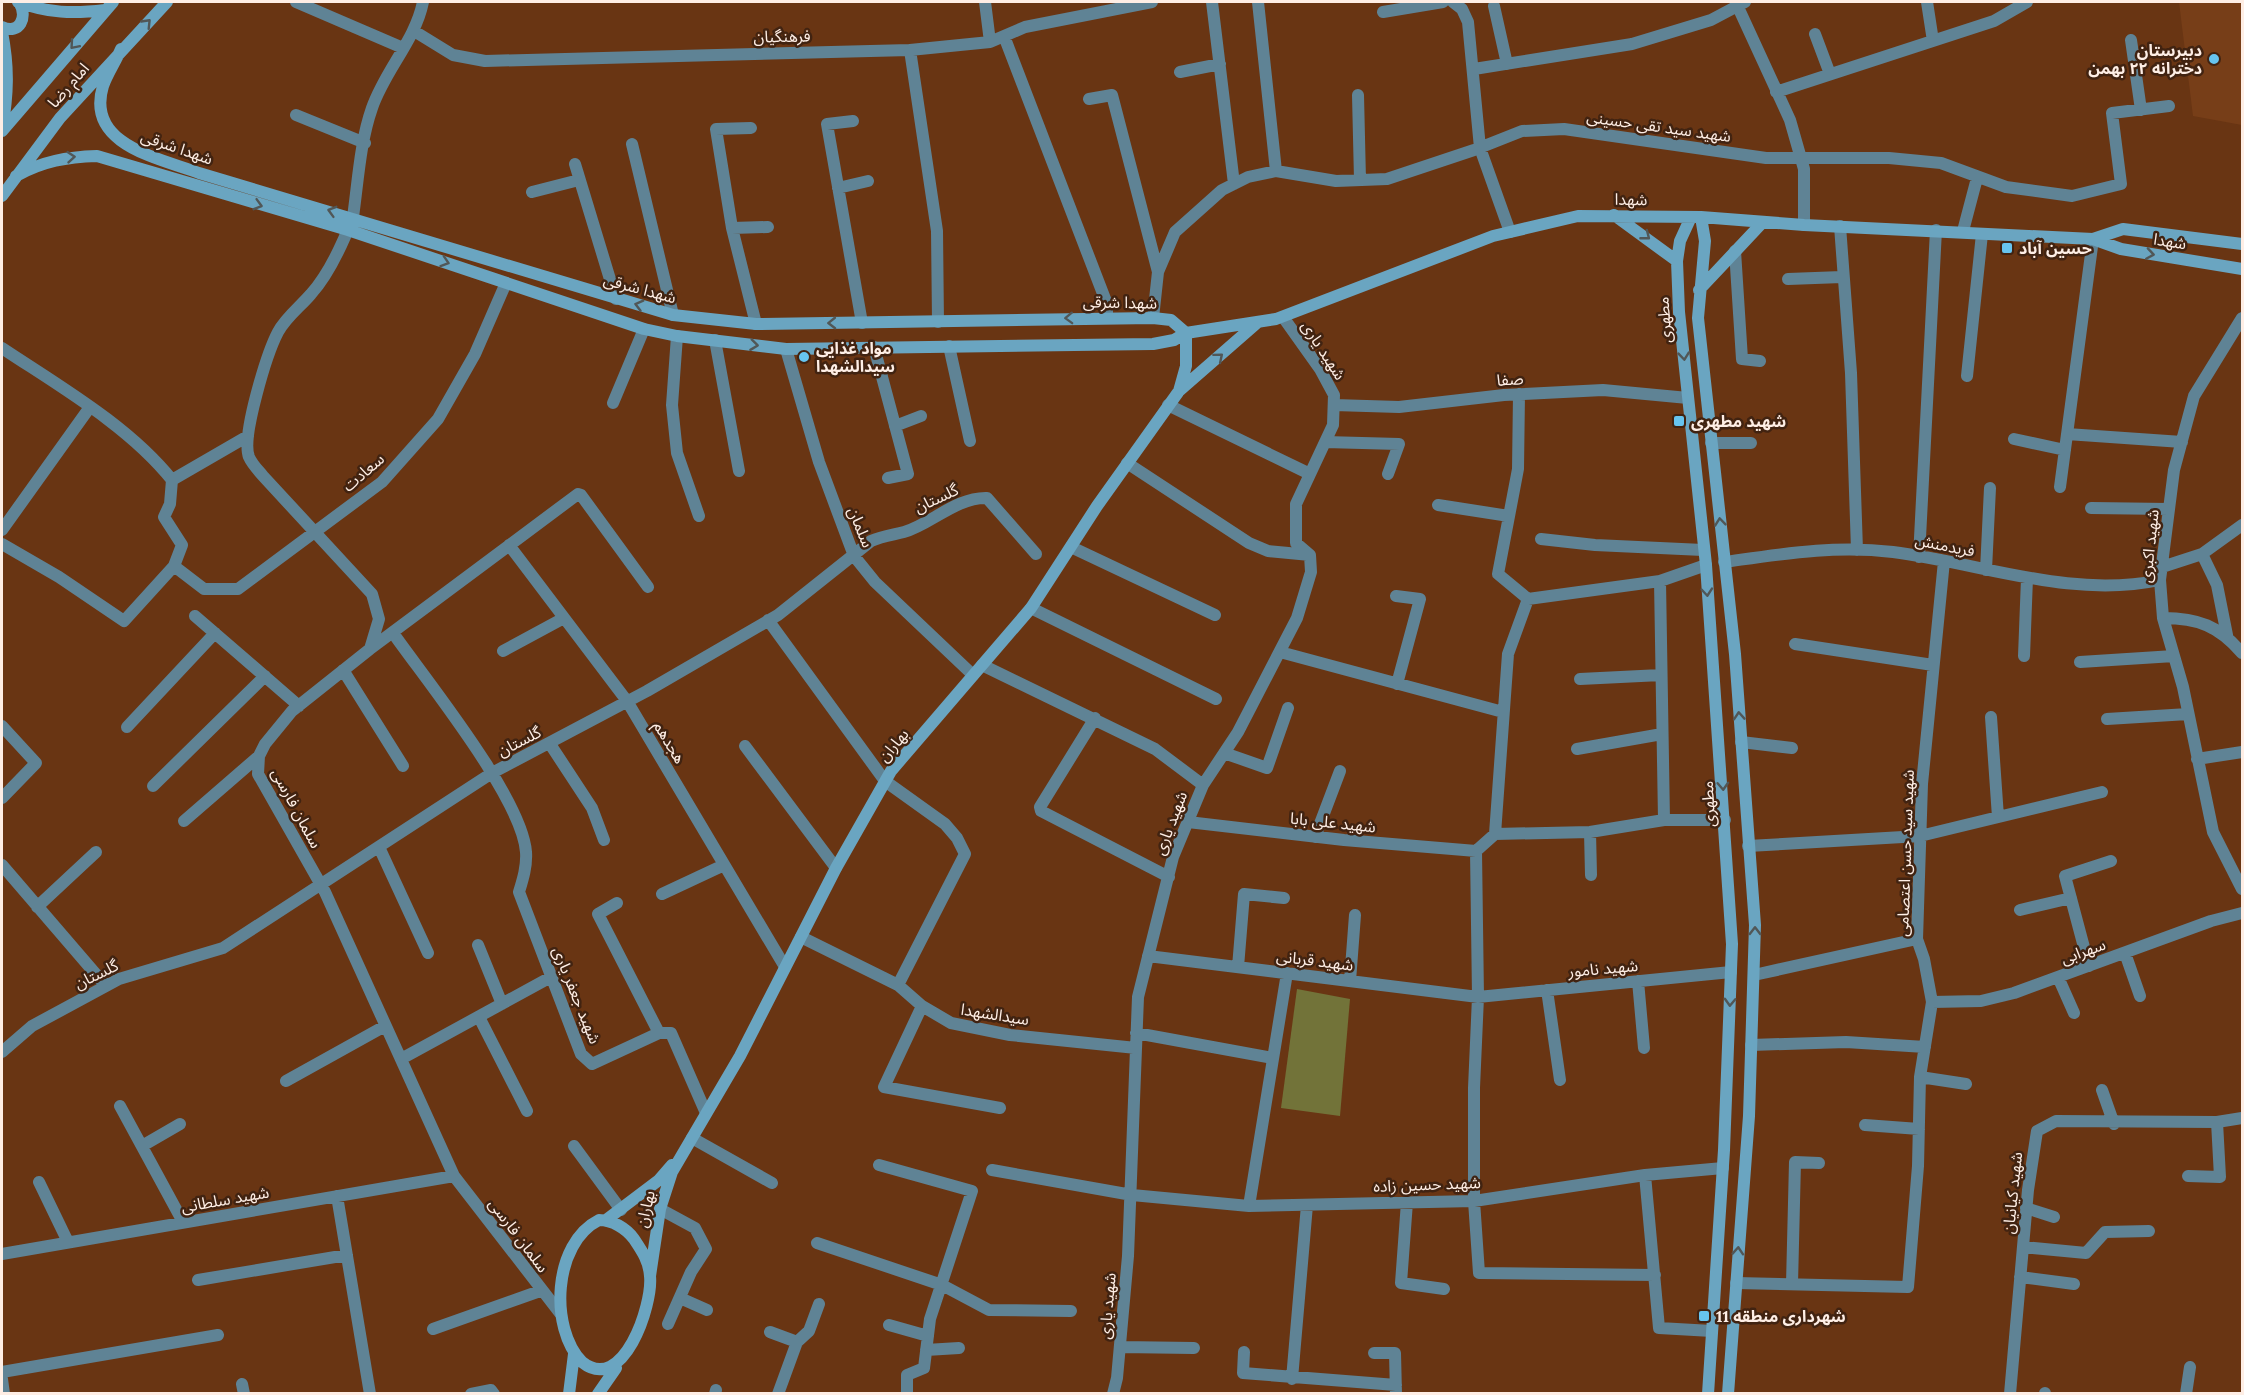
<svg xmlns="http://www.w3.org/2000/svg" width="2244" height="1395" font-family="Lora,'Noto Sans Arabic',serif">
	<style>
		.built { fill: #773e18 }
		.green { fill: #727339 }
		.lines { fill: none; stroke-linecap: round; stroke-linejoin: round }
		.street { stroke: #5f8395; stroke-width: 12 }
		.secondary { stroke: #6aa5c1; stroke-width: 12 }
		.oneway { stroke: #515757 }
		.poi-dot { fill: #67c4ef; stroke: #412311; stroke-width: 2 }
		.labels { text-anchor: middle; dominant-baseline: central; stroke-width: 5; stroke-linejoin: round; paint-order: stroke }
		.street-label { font-size: 16px; fill: #feeee5; stroke: #412311 }
		.poi-label { font-size: 16px; font-weight: bold; fill: #feeee5; stroke: #412311; text-anchor: start }
	</style>
	<rect width="100%" height="100%" fill="#693513"/>
	<path class="built" d="M 2179,2 L 2242,2 L 2242,125 L 2193,116 Z"/>
	<path class="green" d="M 1297,989 L 1350,999 L 1340,1116 L 1281,1108 Z"/>
	<g class="lines">
		<path class="street" d="M 296,2 L 403,48
			M 423,2 C 415,41 385,70 372,108 C 360,142 358,182 353,217 C 343,243 330,273 311,294 C 300,307 286,317 278,332 C 267,353 241,437 249,457 C 252,464 258,470 263,476 L 372,594 L 379,619 L 370,649 L 292,711 L 265,744 L 259,756 L 258,774 L 325,892 L 454,1176 L 560,1313
			M 985,2 L 990,42
			M 1212,2 L 1234,184
			M 1258,2 L 1276,171
			M 1453,2 L 1462,9 L 1468,22 L 1480,148 L 1510,232
			M 1927,2 L 1933,41
			M 1494,6 L 1507,64
			M 1738,7 L 1790,120 L 1804,169 L 1804,225
			M 1383,12 L 1443,2
			M 414,31 L 453,55 L 485,61 L 910,50 L 990,42 L 1025,27 L 1152,2
			M 1815,34 L 1830,74
			M 1004,36 L 1107,304 L 1107,317
			M 2131,40 L 2141,110
			M 910,50 L 937,231 L 938,322
			M 1474,69 L 1632,44 L 1711,20 L 1745,2
			M 1180,72 L 1220,64
			M 1776,92 L 1994,21 L 2027,2
			M 1358,95 L 1360,180
			M 1089,99 L 1112,95 L 1158,272
			M 296,115 L 365,143
			M 853,121 L 827,124 L 862,323
			M 751,128 L 716,129 L 732,228 L 756,324
			M 632,144 L 673,315
			M 575,164 L 616,299
			M 838,188 L 868,181
			M 532,192 L 579,180
			M 1840,226 L 1851,373 L 1857,550
			M 732,228 L 768,227
			M 1963,231 L 1977,178
			M 1735,251 L 1742,359 L 1760,361
			M 1788,279 L 1842,277
			M 1153,318 L 1158,272 L 1175,232 L 1222,190 L 1248,177 L 1276,171 L 1336,181 L 1387,179 L 1474,150 L 1522,131 L 1564,129 L 1766,158 L 1889,158 L 1941,163 L 2006,187 L 2072,196 L 2121,184 L 2112,113 L 2169,106
			M 2242,318 L 2194,396 L 2174,470 L 2160,580 L 2163,618 L 2183,687 L 2213,832 L 2242,889
			M 677,336 L 672,405 L 677,453 L 699,516
			M 715,340 L 739,471
			M 949,346 L 970,441
			M 874,347 L 908,474 L 888,478
			M 2,348 C 59,386 129,426 172,480 L 170,504 L 164,517 L 182,545 L 174,566 L 124,621 L 59,577 L 2,544
			M 786,349 L 819,462 L 854,556 L 875,582 L 973,675
			M 1967,376 L 1982,234
			M 1519,394 L 1518,469 L 1498,574 L 1528,599 L 1660,581 L 1706,565
			M 613,403 L 644,329
			M 1168,405 L 1310,474
			M 1334,405 L 1399,407 L 1504,395 L 1603,390 L 1688,398
			M 895,426 L 921,416
			M 2067,434 L 2182,442
			M 2014,439 L 2065,450
			M 1325,442 L 1399,444 L 1388,474
			M 1711,443 L 1751,443
			M 1127,463 L 1249,543 L 1268,551 L 1310,555
			M 172,480 L 248,436
			M 2060,487 L 2093,239
			M 1438,505 L 1509,516
			M 2091,508 L 2169,509
			M 2,530 L 90,407
			M 1541,539 L 1595,545 L 1703,550
			M 509,545 L 627,701 L 785,967
			M 1071,547 L 1215,615
			M 2202,554 L 2217,585 L 2227,635
			M 1919,557 L 1936,230
			M 1724,562 C 1782,554 1834,545 1893,552 C 1981,563 2070,599 2160,580
			M 174,566 L 204,589 L 238,589 L 382,482 L 438,419 L 475,354 L 506,283
			M 2162,567 L 2202,554 L 2242,525
			M 1986,570 L 1990,488
			M 1660,581 L 1664,820
			M 1396,596 L 1420,599 L 1397,684
			M 1031,608 L 1216,699
			M 195,616 L 299,706
			M 2163,618 C 2198,618 2219,626 2242,653
			M 768,620 L 885,781 L 945,824 L 957,838 L 965,854 L 898,985
			M 393,633 C 426,680 522,798 526,852 C 527,866 523,879 519,892 L 581,1054 L 592,1064 L 659,1033 L 671,1033 L 706,1113
			M 1795,644 L 1933,665
			M 370,649 L 578,494 L 581,495 L 648,587
			M 503,651 L 564,618
			M 1280,652 L 1503,712
			M 2024,656 L 2027,578
			M 2080,662 L 2174,656
			M 982,665 L 1155,749 L 1203,785
			M 343,670 L 403,766
			M 1580,679 L 1661,675
			M 1991,717 L 1998,817
			M 1095,718 L 1040,807 L 1041,811 L 1169,877
			M 2107,719 L 2188,714
			M 2,726 L 36,763 L 2,798
			M 127,727 L 215,633
			M 1741,742 L 1792,748
			M 550,744 L 592,808 L 604,840
			M 745,746 L 836,868
			M 1577,749 L 1662,734
			M 1224,753 L 1267,768 L 1288,708
			M 2197,759 L 2242,752
			M 153,786 L 265,676
			M 184,821 L 259,756
			M 1188,822 L 1344,840 L 1476,851
			M 1590,832 L 1591,875
			M 1495,834 L 1508,654 L 1528,599
			M 1315,837 L 1340,771
			M 1748,846 L 1920,836 L 2102,792
			M 379,847 L 428,953
			M 2,865 L 106,986
			M 662,894 L 724,865
			M 617,903 L 598,914 L 659,1033
			M 37,907 L 96,852
			M 2020,910 L 2071,898
			M 801,937 L 898,985 L 922,1006 L 951,1023 L 1010,1035 L 1136,1048
			M 478,945 L 502,1004
			M 2125,953 L 2140,996
			M 1148,956 L 1478,997 L 1731,972
			M 2089,966 L 2065,876 L 2111,861
			M 1238,967 L 1244,894 L 1284,898
			M 1754,975 L 1917,939
			M 2058,977 L 2074,1013
			M 1350,981 L 1355,915
			M 1638,981 L 1644,1048
			M 1547,990 L 1560,1080
			M 1932,1002 L 1981,1001 L 2014,993 L 2211,921 L 2242,913
			M 922,1006 L 884,1087 L 1000,1108
			M 479,1017 L 527,1111
			M 1136,1033 L 1273,1058
			M 1751,1045 L 1846,1042 L 1925,1047
			M 2,1052 L 32,1026 L 119,979 L 223,948 L 492,773 L 647,691 L 778,615 L 871,541 C 882,536 892,535 904,532 C 930,525 956,497 987,498 L 1036,554
			M 401,1059 L 551,977
			M 1920,1077 L 1966,1084
			M 286,1081 L 385,1026
			M 2102,1090 L 2114,1124
			M 120,1106 L 183,1222
			M 1865,1125 L 1919,1129
			M 692,1138 L 772,1183
			M 142,1146 L 180,1124
			M 574,1146 L 621,1210
			M 879,1165 L 972,1191 L 930,1319 L 924,1368 L 907,1375 L 907,1394
			M 992,1170 L 1132,1195 L 1249,1206 L 1474,1201 L 1645,1175 L 1723,1168
			M 1645,1175 L 1659,1328 L 1712,1331
			M 2188,1176 L 2220,1177 L 2217,1122
			M 39,1182 L 68,1242
			M 337,1196 L 370,1394
			M 1407,1202 L 1401,1283 L 1444,1289
			M 1249,1206 L 1287,973
			M 2026,1208 L 2054,1217
			M 660,1209 L 695,1228 L 706,1249 L 691,1272 L 668,1324
			M 817,1243 L 942,1285 L 989,1310 L 1071,1311
			M 2023,1247 L 2086,1253 L 2105,1232 L 2149,1231
			M 2,1254 L 454,1176
			M 1655,1275 L 1479,1273 L 1474,1201 L 1474,1088 L 1478,997 L 1476,851 L 1495,834 L 1590,832 L 1664,820 L 1725,820
			M 2020,1277 L 2074,1284
			M 198,1280 L 347,1255
			M 1736,1283 L 1908,1287 L 1918,1166 L 1920,1077 L 1932,1002 L 1924,959 L 1917,939 L 1922,784 L 1944,561
			M 1792,1284 L 1795,1162 L 1819,1163
			M 680,1298 L 707,1310
			M 889,1325 L 928,1336
			M 433,1329 L 540,1291
			M 770,1332 L 797,1342
			M 1120,1347 L 1194,1348
			M 926,1350 L 959,1348
			M 1244,1352 L 1243,1373 L 1396,1385
			M 1374,1353 L 1395,1353 L 1396,1394
			M 2,1372 L 218,1335
			M 2,1379 L 4,1394
			M 1292,1379 L 1307,1205
			M 242,1384 L 244,1394
			M 471,1394 L 491,1390 L 494,1394
			M 715,1394 L 716,1390
			M 778,1394 L 797,1342 L 809,1331 L 819,1304
			M 1113,1394 L 1117,1378 L 1128,1256 L 1138,997 L 1173,857 L 1203,785 L 1238,732 L 1297,618 L 1311,572 L 1310,555 L 1296,543 L 1296,504 L 1333,425 L 1334,395 L 1320,369 L 1283,317
			M 2010,1394 L 2028,1190 L 2037,1131 L 2056,1121 L 2217,1122 L 2242,1118
			M 2045,1394 L 2045,1393
			M 2186,1394 L 2190,1367"/>
		<path class="secondary" d="M 18,2 C 49,13 72,14 105,10
			M 2,27 C 20,35 28,17 19,2
			M 2,32 C 9,68 8,93 2,130
			M 121,49 C 116,61 107,74 103,86 C 85,145 159,158 199,173 L 673,315 L 756,324 L 1153,318 L 1171,320 L 1186,333
			M 2,131 L 113,2
			M 16,176 C 43,161 67,157 97,156 L 348,230 L 644,329 L 677,336 L 786,349 L 1153,344 L 1174,340 L 1186,333 L 1276,319 L 1493,236 L 1578,216 L 1701,217 L 1804,225 L 2093,239 L 2121,249 L 2242,269
			M 2,196 L 60,118 L 167,2
			M 1614,215 L 1677,261
			M 1691,217 L 1680,241 L 1677,261 L 1679,312 L 1706,565 L 1732,944 L 1724,1150 L 1708,1394
			M 1701,217 L 1705,241 L 1698,318 L 1735,654 L 1755,925 L 1749,1116 L 1728,1394
			M 2093,239 L 2123,229 L 2242,244
			M 1699,290 L 1762,223
			M 1179,391 L 1186,366 L 1186,333
			M 599,1220 C 612,1220 626,1228 634,1239 C 642,1251 649,1261 650,1276 C 653,1305 623,1395 582,1362 C 549,1328 553,1243 599,1220 Z
			M 606,1220 L 659,1180 L 672,1165
			M 650,1276 L 660,1209 L 672,1172 L 740,1056 L 836,868 L 891,771 L 1031,608 L 1097,506 L 1179,391 L 1258,322
			M 569,1394 L 574,1354
			M 598,1394 L 616,1368"/>
	</g>
	<defs><path id="oneway-chevron" d="M-2-3.5L2.5 0L-2 3.5" fill="none" stroke-width="1.6" stroke-linecap="round" stroke-linejoin="round" transform="scale(1.5)"/></defs>
	<g class="oneway">
		<use href="#oneway-chevron" transform="translate(147 23) rotate(-46)"/>
		<use href="#oneway-chevron" transform="translate(74 45) rotate(131)"/>
		<use href="#oneway-chevron" transform="translate(71 157) rotate(-5)"/>
		<use href="#oneway-chevron" transform="translate(258 205) rotate(16)"/>
		<use href="#oneway-chevron" transform="translate(332 211) rotate(-164)"/>
		<use href="#oneway-chevron" transform="translate(1646 236) rotate(38)"/>
		<use href="#oneway-chevron" transform="translate(2150 254) rotate(9)"/>
		<use href="#oneway-chevron" transform="translate(445 262) rotate(18)"/>
		<use href="#oneway-chevron" transform="translate(639 305) rotate(-165)"/>
		<use href="#oneway-chevron" transform="translate(1069 318) rotate(178)"/>
		<use href="#oneway-chevron" transform="translate(832 323) rotate(179)"/>
		<use href="#oneway-chevron" transform="translate(754 345) rotate(7)"/>
		<use href="#oneway-chevron" transform="translate(1684 356) rotate(84)"/>
		<use href="#oneway-chevron" transform="translate(1219 357) rotate(-40)"/>
		<use href="#oneway-chevron" transform="translate(1720 522) rotate(-96)"/>
		<use href="#oneway-chevron" transform="translate(1707 592) rotate(85)"/>
		<use href="#oneway-chevron" transform="translate(1739 716) rotate(-94)"/>
		<use href="#oneway-chevron" transform="translate(1723 786) rotate(87)"/>
		<use href="#oneway-chevron" transform="translate(1755 931) rotate(-90)"/>
		<use href="#oneway-chevron" transform="translate(1730 1002) rotate(92)"/>
		<use href="#oneway-chevron" transform="translate(1738 1251) rotate(-86)"/>
	</g>
	<g class="poi-dot">
		<circle cx="2214" cy="59" r="6"/>
		<rect x="2001" y="242" width="12" height="12" rx="3"/>
		<circle cx="804" cy="357" r="6"/>
		<rect x="1673" y="415" width="12" height="12" rx="3"/>
		<rect x="1698" y="1310" width="12" height="12" rx="3"/>
	</g>
	<g class="labels">
		<g class="street-label">
			<text transform="translate(782 36) rotate(-1)">فرهنگیان</text>
			<text transform="translate(68 85) rotate(-49)">امام رضا</text>
			<text transform="translate(1659 126) rotate(8)">شهید سید تقی حسینی</text>
			<text transform="translate(177 147) rotate(19)">شهدا شرقی</text>
			<text transform="translate(1631 199) rotate(1)">شهدا</text>
			<text transform="translate(2170 241) rotate(9)">شهدا</text>
			<text transform="translate(640 288) rotate(15)">شهدا شرقی</text>
			<text transform="translate(1120 302) rotate(1)">شهدا شرقی</text>
			<text transform="translate(1664 320) rotate(-94)">مطهری</text>
			<text transform="translate(1324 350) rotate(57)">شهید یاری</text>
			<text transform="translate(1510 379) rotate(-4)">صفا</text>
			<text transform="translate(363 472) rotate(-41)">سعادت</text>
			<text transform="translate(936 498) rotate(-25)">گلستان</text>
			<text transform="translate(861 527) rotate(68)">سلمان</text>
			<text transform="translate(1945 545) rotate(11)">فریدمنش</text>
			<text transform="translate(2149 546) rotate(-84)">شهید اکبری</text>
			<text transform="translate(519 741) rotate(-27)">گلستان</text>
			<text transform="translate(670 742) rotate(59)">هجدهم</text>
			<text transform="translate(893 745) rotate(-50)">بهاران</text>
			<text transform="translate(1708 804) rotate(-93)">مطهری</text>
			<text transform="translate(297 808) rotate(62)">سلمان فارسی</text>
			<text transform="translate(1333 822) rotate(6)">شهید علی بابا</text>
			<text transform="translate(1170 823) rotate(-69)">شهید یاری</text>
			<text transform="translate(1905 853) rotate(-88)">شهید سید حسن اعتصامی</text>
			<text transform="translate(2083 951) rotate(-20)">سهرابی</text>
			<text transform="translate(1315 960) rotate(7)">شهید قربانی</text>
			<text transform="translate(1603 968) rotate(-5)">شهید نامور</text>
			<text transform="translate(96 974) rotate(-26)">گلستان</text>
			<text transform="translate(577 995) rotate(68)">شهید جعفر یاری</text>
			<text transform="translate(995 1014) rotate(9)">سیدالشهدا</text>
			<text transform="translate(1427 1184) rotate(-2)">شهید حسین زاده</text>
			<text transform="translate(2012 1193) rotate(-84)">شهید کیانیان</text>
			<text transform="translate(225 1199) rotate(-10)">شهید سلطانی</text>
			<text transform="translate(645 1209) rotate(-77)">بهاران</text>
			<text transform="translate(519 1235) rotate(53)">سلمان فارسی</text>
			<text transform="translate(1107 1306) rotate(-85)">شهید یاری</text>
		</g>
		<g class="poi-label">
			<text x="2202" y="50" text-anchor="end">دبیرستان<tspan x="2202" dy="18">دخترانه ۲۲ بهمن</tspan></text>
			<text x="2019" y="248">حسین آباد</text>
			<text x="816" y="348">مواد غذایی<tspan x="816" dy="18">سیدالشهدا</tspan></text>
			<text x="1691" y="421">شهید مطهری</text>
			<text x="1716" y="1316">شهرداری منطقه 11</text>
		</g>
	</g>
	<rect width="2244" height="1395" fill="none" stroke="#feeee5" stroke-width="6"/>
</svg>
